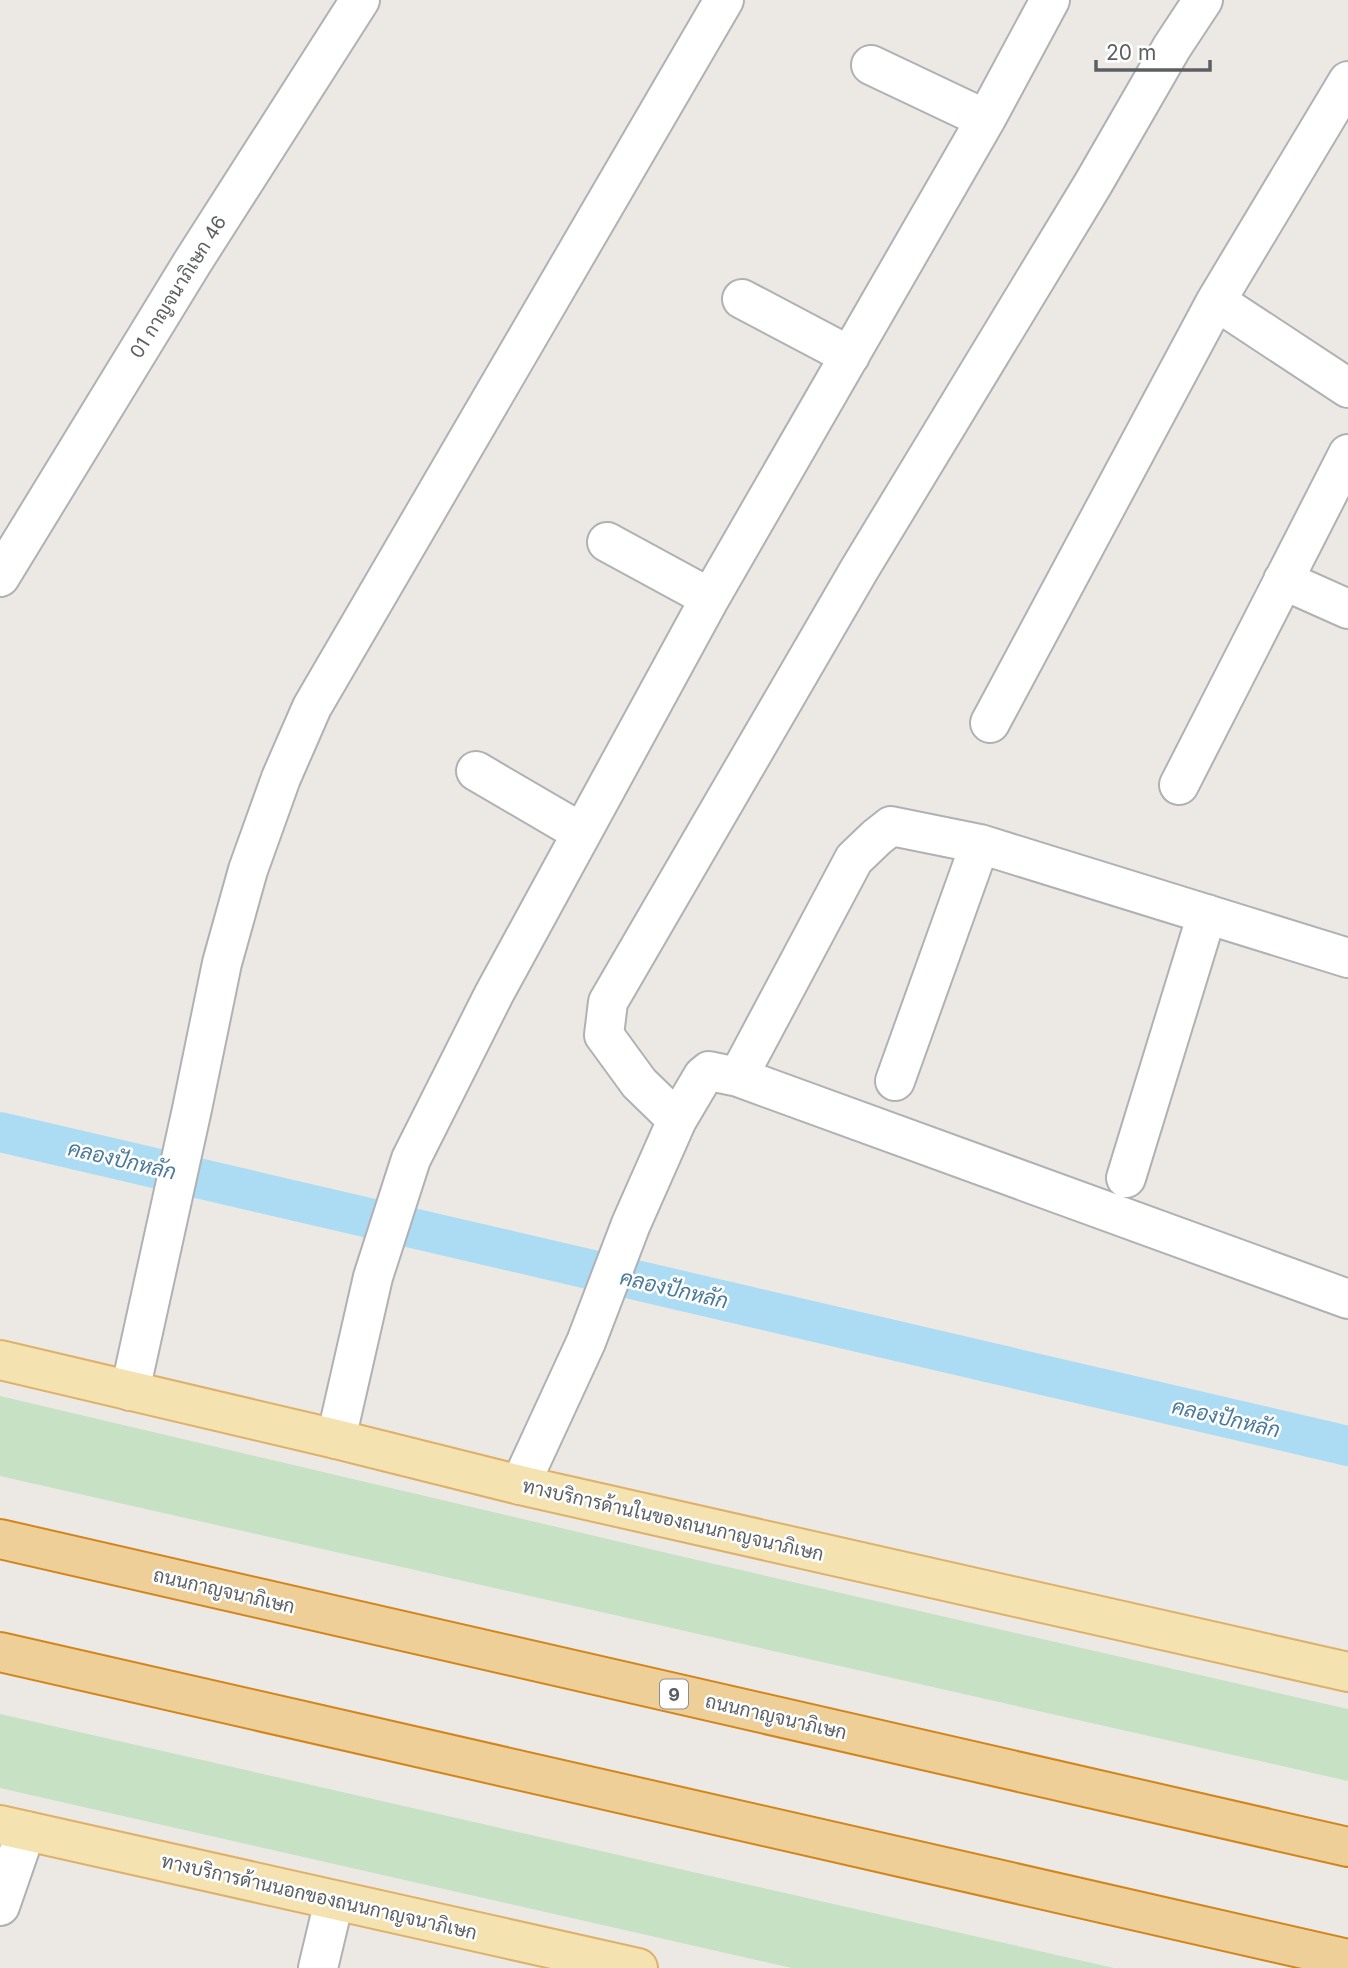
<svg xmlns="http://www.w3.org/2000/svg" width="1348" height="1968" font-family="Inter,Sarabun,sans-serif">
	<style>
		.green { fill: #c6e1c3 }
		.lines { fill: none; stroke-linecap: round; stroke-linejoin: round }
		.canal { stroke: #acdcf3; stroke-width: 40 }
		.minor-casing { stroke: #afb1b4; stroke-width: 42 }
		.major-casing { stroke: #deb16a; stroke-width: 42 }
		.highway-casing { stroke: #d2851d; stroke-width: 42 }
		.minor { stroke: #fff; stroke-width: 38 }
		.major { stroke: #f4e2b1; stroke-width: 38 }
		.highway { stroke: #efcf98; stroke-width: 38 }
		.labels { text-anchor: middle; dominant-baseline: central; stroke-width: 5; stroke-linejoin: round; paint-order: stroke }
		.shield { fill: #fff; stroke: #8d8f91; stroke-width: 2 }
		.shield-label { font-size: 18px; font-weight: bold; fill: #5c5f62 }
		.street-label { font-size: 19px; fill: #5c5f62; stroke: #fff }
		.water-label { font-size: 21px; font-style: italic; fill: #497a9b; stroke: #fff }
	</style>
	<rect width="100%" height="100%" fill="#ece9e4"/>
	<path class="green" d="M 0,1396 L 697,1560 L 1348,1709 L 1348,1781 L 0,1476 Z
		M 0,1714 L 1114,1968 L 792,1968 L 0,1788 Z"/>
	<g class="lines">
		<path class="canal" d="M 0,1132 L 1348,1446"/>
		<g class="minor-casing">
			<path id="minor" d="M 871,65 L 985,119
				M 1348,81 L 1216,301 L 1348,388
				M 742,299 L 850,356
				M 607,542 L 710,598
				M 0,577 L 192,263 L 360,0
				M 1283,580 L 1348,609
				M 990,723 L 1216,301
				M 476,771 L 582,833
				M 1179,785 L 1348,454
				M 738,1077 L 854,859 L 877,837 L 891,826 L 980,844 L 1348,958
				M 895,1081 L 980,844
				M 677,1120 L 639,1083 L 604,1035 L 608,1002 L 859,570 L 1093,184 L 1172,47 L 1203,0
				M 1126,1178 L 1207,914
				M 130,1391 L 192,1109 L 222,963 L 248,870 L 281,778 L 312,707 L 724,0
				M 336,1439 L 373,1277 L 411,1159 L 494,994 L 710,598 L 987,117 L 1050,0
				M 520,1485 L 586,1342 L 631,1224 L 677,1120 L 703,1076 L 709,1071 L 738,1077 L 1348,1299
				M 0,1906 L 26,1831
				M 318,1968 L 334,1901"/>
		</g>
		<g class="major-casing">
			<path id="major" d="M 0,1360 L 336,1439 L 520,1485 L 1348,1672
				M 0,1825 L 638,1968"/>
		</g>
		<g class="highway-casing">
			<path id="highway" d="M 0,1539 L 1348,1847
				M 0,1652 L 1348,1959"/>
		</g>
		<use href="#minor" class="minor"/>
		<use href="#major" class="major"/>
		<use href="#highway" class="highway"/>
	</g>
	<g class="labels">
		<rect class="shield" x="660" y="1679.5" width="28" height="29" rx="5"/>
		<g class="shield-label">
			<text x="674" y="1694">9</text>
		</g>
		<g class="street-label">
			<text transform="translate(178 287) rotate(-58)">01 กาญจนาภิเษก 46</text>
			<text transform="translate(673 1520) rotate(13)">ทางบริการด้านในของถนนกาญจนาภิเษก</text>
			<text transform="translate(224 1591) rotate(13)">ถนนกาญจนาภิเษก</text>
			<text transform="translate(776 1717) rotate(13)">ถนนกาญจนาภิเษก</text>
			<text transform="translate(319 1897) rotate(13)">ทางบริการด้านนอกของถนนกาญจนาภิเษก</text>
		</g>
		<g class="water-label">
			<text transform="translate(122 1160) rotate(13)">คลองปักหลัก</text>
			<text transform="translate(674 1289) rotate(13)">คลองปักหลัก</text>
			<text transform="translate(1226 1418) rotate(13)">คลองปักหลัก</text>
		</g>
	</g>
	<path d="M1096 60v10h114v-10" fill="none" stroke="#5c5f62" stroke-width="3.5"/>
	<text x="1106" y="60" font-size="21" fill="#5c5f62" stroke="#ffffff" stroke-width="5" paint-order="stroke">20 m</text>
</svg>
